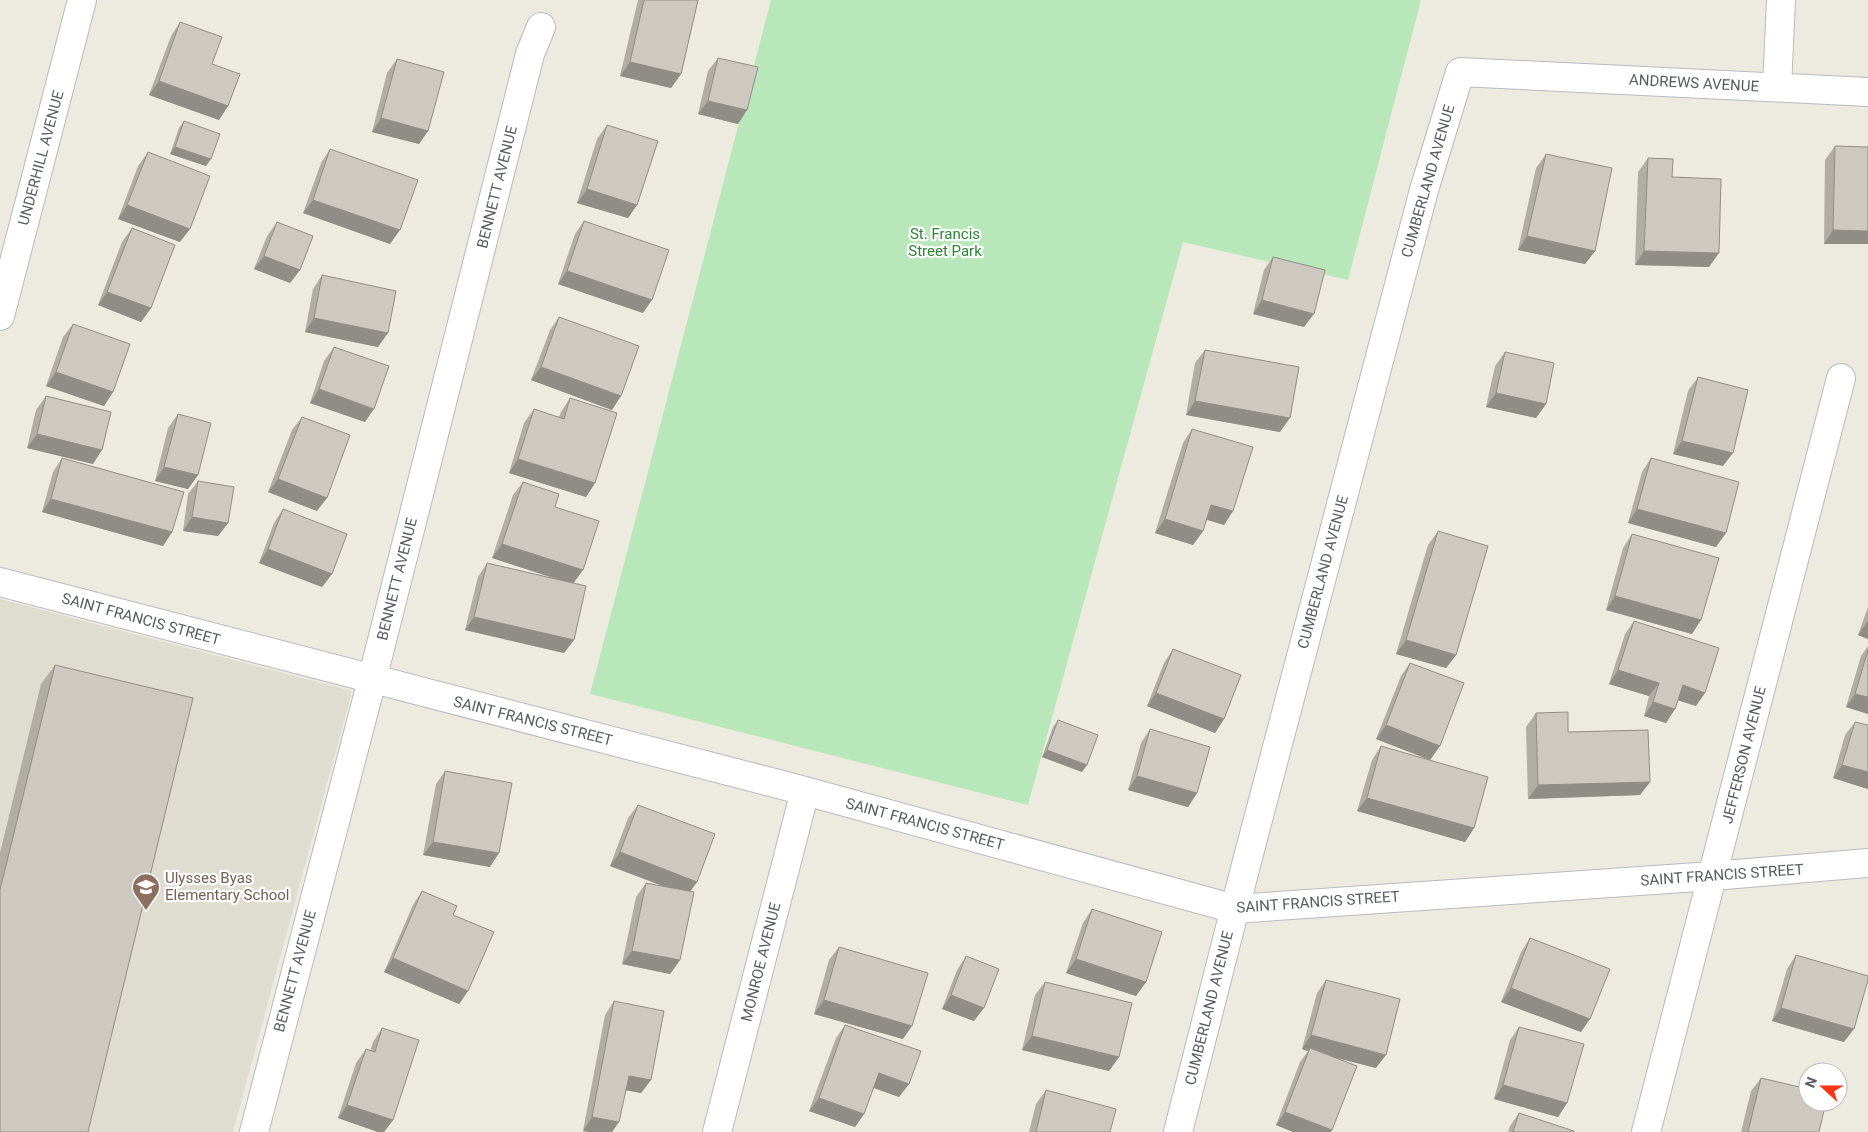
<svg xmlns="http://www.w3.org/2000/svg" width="1868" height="1132" font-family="Roboto,sans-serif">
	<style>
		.education { fill: #dfddcf }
		.green { fill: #b8e8ba }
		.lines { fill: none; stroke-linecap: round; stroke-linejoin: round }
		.minor-casing { stroke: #b7bac0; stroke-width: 30 }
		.minor { stroke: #fff; stroke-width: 28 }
		.wall { fill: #b0ada5 }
		.shaded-wall { fill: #908d86 }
		.building { fill: #cdc9c0; stroke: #908d86 }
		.labels { text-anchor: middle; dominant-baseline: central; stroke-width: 4.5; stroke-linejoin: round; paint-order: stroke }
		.street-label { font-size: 15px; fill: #585c62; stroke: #fff }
		.park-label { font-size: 15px; fill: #2c8633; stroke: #fff }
		.education-label { font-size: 15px; fill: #785e54; stroke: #fff; text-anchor: start }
	</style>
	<rect width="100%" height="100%" fill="#edebdf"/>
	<path class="education" d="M 0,599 L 352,691 L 233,1132 L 0,1132 Z"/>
	<path class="green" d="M 771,0 L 1421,0 L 1348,280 L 1183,242 L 1028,805 L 590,694 Z"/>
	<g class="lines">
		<g class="minor-casing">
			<path id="minor" d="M 1777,87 L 1781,0
				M 0,316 L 82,0
				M 0,582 L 805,791 L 1235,909 L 1712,876 L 1868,863
				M 254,1132 L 372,680 L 530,54 L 541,27
				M 717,1132 L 805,791
				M 1178,1132 L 1246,865 L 1424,190 L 1460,72 L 1868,92
				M 1646,1132 L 1841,378"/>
		</g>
		<use href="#minor" class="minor"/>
	</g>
	<path class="wall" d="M 638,0 L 698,0 L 681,74 L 671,88 L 620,76 Z
		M 180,22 L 212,64 L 228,106 L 219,120 L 149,95 L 171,36 Z
		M 718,58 L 738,124 L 698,114 L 708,71 Z
		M 397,59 L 428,131 L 419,144 L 372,132 L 387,73 Z
		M 184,121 L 206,166 L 170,154 L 179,128 Z
		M 607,125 L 637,205 L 628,218 L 577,203 L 597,139 Z
		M 1835,146 L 1868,244 L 1824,244 L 1825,160 Z
		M 330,149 L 390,244 L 303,213 L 321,163 Z
		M 148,152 L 180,242 L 118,219 L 138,166 Z
		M 1546,154 L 1595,251 L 1585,264 L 1518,250 L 1536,168 Z
		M 1648,158 L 1672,177 L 1709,267 L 1635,265 L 1638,172 Z
		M 584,221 L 643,313 L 558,284 L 575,234 Z
		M 277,222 L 300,270 L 290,283 L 254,269 L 267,236 Z
		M 132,228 L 151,308 L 141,322 L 98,305 L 122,242 Z
		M 1273,257 L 1304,327 L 1253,314 L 1264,270 Z
		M 322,275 L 378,347 L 305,332 L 313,289 Z
		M 559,317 L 612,410 L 531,380 L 550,330 Z
		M 73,324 L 113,392 L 104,406 L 46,386 L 63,337 Z
		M 334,347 L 365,422 L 310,403 L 324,361 Z
		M 1205,350 L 1280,432 L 1186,415 L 1195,363 Z
		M 1505,352 L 1546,404 L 1536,418 L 1486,407 L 1495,366 Z
		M 1698,377 L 1723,466 L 1673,454 L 1688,391 Z
		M 46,396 L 93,464 L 27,448 L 36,410 Z
		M 570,398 L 595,483 L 586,497 L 509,473 L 524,423 L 534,409 L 559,417 L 561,412 Z
		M 178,414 L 198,475 L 188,489 L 155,481 L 168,428 Z
		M 302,417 L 317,511 L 268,492 L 292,430 Z
		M 1192,429 L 1233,511 L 1224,525 L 1207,520 L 1203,531 L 1193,545 L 1155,533 L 1183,443 Z
		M 62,458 L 172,532 L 163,546 L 42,512 L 53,472 Z
		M 1651,458 L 1716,547 L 1628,523 L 1642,472 Z
		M 198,481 L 228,523 L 218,536 L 183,531 L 188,494 Z
		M 523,482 L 555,507 L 574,583 L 574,640 L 564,653 L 465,630 L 478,577 L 487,563 L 559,580 L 492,558 L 513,495 Z
		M 283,509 L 332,574 L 322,587 L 259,563 L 274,523 Z
		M 1438,531 L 1456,655 L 1446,668 L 1396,654 L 1428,545 Z
		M 1632,534 L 1692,634 L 1606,610 L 1623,548 Z
		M 1868,607 L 1868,639 L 1858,635 Z
		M 1634,621 L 1696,706 L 1678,700 L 1675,709 L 1666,723 L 1644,716 L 1649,696 L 1609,684 L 1625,634 Z
		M 1868,646 L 1868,714 L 1846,707 L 1861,656 Z
		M 1173,649 L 1224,719 L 1215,733 L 1147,706 L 1164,663 Z
		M 1410,663 L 1440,746 L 1430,760 L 1376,739 L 1401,676 Z
		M 55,665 L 0,1132 L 0,853 L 41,684 Z
		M 1536,713 L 1568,732 L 1650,782 L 1640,795 L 1528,799 L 1526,727 Z
		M 1058,720 L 1082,772 L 1042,757 L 1053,727 Z
		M 1855,722 L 1868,789 L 1833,778 L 1845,735 Z
		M 1150,729 L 1197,793 L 1188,807 L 1128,790 L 1141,743 Z
		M 1381,746 L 1474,828 L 1465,842 L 1357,811 L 1372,760 Z
		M 445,771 L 490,867 L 423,855 L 436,784 Z
		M 638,805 L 697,882 L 690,892 L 680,960 L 670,974 L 622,964 L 636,897 L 646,883 L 665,887 L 610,866 L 628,818 Z
		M 422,891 L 453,915 L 468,991 L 459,1004 L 384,972 L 413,905 Z
		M 1092,909 L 1146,982 L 1136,996 L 1066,973 L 1083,923 Z
		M 1530,938 L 1581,1032 L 1501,1002 L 1521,952 Z
		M 839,947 L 903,1039 L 814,1014 L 829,960 Z
		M 1796,955 L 1844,1042 L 1772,1021 L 1787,969 Z
		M 966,956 L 974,1021 L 942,1009 L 957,970 Z
		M 1326,980 L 1376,1068 L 1334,1057 L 1331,1132 L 1293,1132 L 1276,1125 L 1300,1062 L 1308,1051 L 1302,1049 L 1317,993 Z
		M 1045,982 L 1119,1057 L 1109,1071 L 1022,1050 L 1035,995 Z
		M 614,1001 L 651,1080 L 641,1093 L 626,1090 L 612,1132 L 589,1132 L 583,1131 L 605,1015 Z
		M 845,1025 L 909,1084 L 899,1097 L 873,1088 L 864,1114 L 855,1127 L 809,1111 L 836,1038 Z
		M 1519,1027 L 1567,1103 L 1558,1117 L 1494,1099 L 1510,1040 Z
		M 382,1028 L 393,1120 L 384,1132 L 378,1132 L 338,1118 L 356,1063 L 366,1049 L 370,1051 L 373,1042 Z
		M 1761,1078 L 1819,1132 L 1741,1132 L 1751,1091 Z
		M 1046,1090 L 1110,1132 L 1029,1132 L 1036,1104 Z
		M 1519,1113 L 1574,1132 L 1508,1132 L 1510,1126 Z"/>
	<path class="shaded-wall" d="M 630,62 L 681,74 L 671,88 L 620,76 Z
		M 159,81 L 228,106 L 219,120 L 149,95 Z
		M 708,101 L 747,110 L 738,124 L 698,114 Z
		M 381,118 L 428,131 L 419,144 L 372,132 Z
		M 175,147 L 211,159 L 206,166 L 170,154 Z
		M 587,189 L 637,205 L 628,218 L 577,203 Z
		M 313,200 L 400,230 L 390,244 L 303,213 Z
		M 127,205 L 190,229 L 180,242 L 118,219 Z
		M 1833,230 L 1868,231 L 1868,244 L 1824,244 Z
		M 1527,236 L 1595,251 L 1585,264 L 1518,250 Z
		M 1644,251 L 1719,253 L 1709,267 L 1635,265 Z
		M 264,256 L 300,270 L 290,283 L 254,269 Z
		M 567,271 L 652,300 L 643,313 L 558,284 Z
		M 107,292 L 151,308 L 141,322 L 98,305 Z
		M 1262,300 L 1314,314 L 1304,327 L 1253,314 Z
		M 314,318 L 388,333 L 378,347 L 305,332 Z
		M 541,367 L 621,396 L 612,410 L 531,380 Z
		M 56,372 L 113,392 L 104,406 L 46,386 Z
		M 319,389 L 374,409 L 365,422 L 310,403 Z
		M 1496,393 L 1546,404 L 1536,418 L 1486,407 Z
		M 1195,401 L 1290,418 L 1280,432 L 1186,415 Z
		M 37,434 L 102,450 L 93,464 L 27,448 Z
		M 1682,441 L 1733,453 L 1723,466 L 1673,454 Z
		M 518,459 L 595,483 L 586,497 L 509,473 Z
		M 164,467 L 198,475 L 188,489 L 155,481 Z
		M 278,479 L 327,498 L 317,511 L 268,492 Z
		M 51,499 L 172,532 L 163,546 L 42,512 Z
		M 1211,505 L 1233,511 L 1224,525 L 1202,518 Z
		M 1637,509 L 1726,533 L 1716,547 L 1628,523 Z
		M 192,517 L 228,523 L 218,536 L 183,531 Z
		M 1165,519 L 1203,531 L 1193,545 L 1155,533 Z
		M 502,544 L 583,570 L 573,584 L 492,558 Z
		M 268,549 L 332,574 L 322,587 L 259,563 Z
		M 1615,596 L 1701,620 L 1692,634 L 1606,610 Z
		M 474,617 L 574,640 L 564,653 L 465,630 Z
		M 1868,621 L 1868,639 L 1858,635 Z
		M 1406,640 L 1456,655 L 1446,668 L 1396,654 Z
		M 1618,670 L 1659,683 L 1649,696 L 1609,684 Z
		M 1683,685 L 1705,693 L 1696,706 L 1674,699 Z
		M 1156,693 L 1224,719 L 1215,733 L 1147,706 Z
		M 1855,694 L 1868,697 L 1868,714 L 1846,707 Z
		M 1653,702 L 1675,709 L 1666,723 L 1644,716 Z
		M 1386,725 L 1440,746 L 1430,760 L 1376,739 Z
		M 1047,750 L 1087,765 L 1082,772 L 1042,757 Z
		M 1842,765 L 1868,772 L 1868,789 L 1833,778 Z
		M 1137,776 L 1197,793 L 1188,807 L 1128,790 Z
		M 1650,782 L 1640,795 L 1528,799 L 1538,785 Z
		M 1367,798 L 1474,828 L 1465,842 L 1357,811 Z
		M 433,842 L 499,853 L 490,867 L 423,855 Z
		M 620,852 L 697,882 L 687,895 L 610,866 Z
		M 632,951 L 680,960 L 670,974 L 622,964 Z
		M 393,958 L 468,991 L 459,1004 L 384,972 Z
		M 1076,959 L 1146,982 L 1136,996 L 1066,973 Z
		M 1511,988 L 1590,1019 L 1581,1032 L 1501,1002 Z
		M 951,995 L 984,1008 L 974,1021 L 942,1009 Z
		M 824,1000 L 912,1026 L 903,1039 L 814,1014 Z
		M 1781,1008 L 1854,1029 L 1844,1042 L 1772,1021 Z
		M 1311,1035 L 1386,1055 L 1376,1068 L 1309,1051 L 1310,1048 L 1308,1051 L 1302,1049 Z
		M 1032,1036 L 1119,1057 L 1109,1071 L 1022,1050 Z
		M 879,1073 L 909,1084 L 899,1097 L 869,1086 Z
		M 629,1076 L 651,1080 L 641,1093 L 619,1089 Z
		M 1503,1085 L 1567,1103 L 1558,1117 L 1494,1099 Z
		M 819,1098 L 864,1114 L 855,1127 L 809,1111 Z
		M 347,1105 L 393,1120 L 384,1132 L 378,1132 L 338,1118 Z
		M 1285,1112 L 1332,1130 L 1331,1132 L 1293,1132 L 1276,1125 Z
		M 592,1117 L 619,1122 L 612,1132 L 589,1132 L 583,1131 Z"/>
	<path class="building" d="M 644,0 L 698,0 L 681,74 L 630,62 Z
		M 180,22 L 222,37 L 212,64 L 240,74 L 228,106 L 159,81 Z
		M 718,58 L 758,67 L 747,110 L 708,101 Z
		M 397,59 L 444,72 L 428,131 L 381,118 Z
		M 184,121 L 220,134 L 211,159 L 175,147 Z
		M 607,125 L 658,141 L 637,205 L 587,189 Z
		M 1835,146 L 1868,147 L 1868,231 L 1833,230 Z
		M 330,149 L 418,180 L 400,230 L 313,200 Z
		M 148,152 L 210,176 L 190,229 L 127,205 Z
		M 1546,154 L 1612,168 L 1595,251 L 1527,236 Z
		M 1648,158 L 1673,159 L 1672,177 L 1721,179 L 1719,253 L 1644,251 Z
		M 584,221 L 669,250 L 652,300 L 567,271 Z
		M 277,222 L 313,236 L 300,270 L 264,256 Z
		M 132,228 L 175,245 L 151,308 L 107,292 Z
		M 1273,257 L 1325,270 L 1314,314 L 1262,300 Z
		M 322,275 L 396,291 L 388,333 L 314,318 Z
		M 559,317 L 639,346 L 621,396 L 541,367 Z
		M 73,324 L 130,344 L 113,392 L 56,372 Z
		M 334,347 L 389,366 L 374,409 L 319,389 Z
		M 1205,350 L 1299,367 L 1290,418 L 1195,401 Z
		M 1505,352 L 1554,363 L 1546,404 L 1496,393 Z
		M 1698,377 L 1748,390 L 1733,453 L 1682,441 Z
		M 46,396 L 111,412 L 102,450 L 37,434 Z
		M 570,398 L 617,413 L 595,483 L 518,459 L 534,409 L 564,419 Z
		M 178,414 L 211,423 L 198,475 L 164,467 Z
		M 302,417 L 350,435 L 327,498 L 278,479 Z
		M 1192,429 L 1253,447 L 1233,511 L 1211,505 L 1203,531 L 1165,519 Z
		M 62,458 L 184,492 L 172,532 L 51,499 Z
		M 1651,458 L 1739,482 L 1726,533 L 1637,509 Z
		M 198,481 L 234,487 L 228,523 L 192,517 Z
		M 523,482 L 559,494 L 555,507 L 599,521 L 583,570 L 502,544 Z
		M 283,509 L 347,534 L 332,574 L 268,549 Z
		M 1438,531 L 1488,546 L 1456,655 L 1406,640 Z
		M 1632,534 L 1719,558 L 1701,620 L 1615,596 Z
		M 487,563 L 586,586 L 574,640 L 474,617 Z
		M 1634,621 L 1719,648 L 1705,693 L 1683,685 L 1675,709 L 1653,702 L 1659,683 L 1618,670 Z
		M 1173,649 L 1241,675 L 1224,719 L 1156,693 Z
		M 1868,650 L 1868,697 L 1855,694 Z
		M 1410,663 L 1464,683 L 1440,746 L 1386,725 Z
		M 55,665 L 193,698 L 88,1132 L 0,1132 L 0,890 Z
		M 1568,712 L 1568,732 L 1648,730 L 1650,782 L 1538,785 L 1536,713 Z
		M 1058,720 L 1098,735 L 1087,765 L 1047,750 Z
		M 1855,722 L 1868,725 L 1868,772 L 1842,765 Z
		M 1150,729 L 1210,747 L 1197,793 L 1137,776 Z
		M 1381,746 L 1488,777 L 1474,828 L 1367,798 Z
		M 445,771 L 512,783 L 499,853 L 433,842 Z
		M 638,805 L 715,834 L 697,882 L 620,852 Z
		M 646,883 L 694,892 L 680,960 L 632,951 Z
		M 422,891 L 457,906 L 453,915 L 494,932 L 468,991 L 393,958 Z
		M 1092,909 L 1162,932 L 1146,982 L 1076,959 Z
		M 1530,938 L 1610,969 L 1590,1019 L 1511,988 Z
		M 839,947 L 928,973 L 912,1026 L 824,1000 Z
		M 1796,955 L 1868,976 L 1868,980 L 1854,1029 L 1781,1008 Z
		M 966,956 L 999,969 L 984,1008 L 951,995 Z
		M 1326,980 L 1400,999 L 1386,1055 L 1311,1035 Z
		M 1045,982 L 1132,1003 L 1119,1057 L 1032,1036 Z
		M 614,1001 L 664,1011 L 651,1080 L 629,1076 L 619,1122 L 592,1117 Z
		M 845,1025 L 921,1051 L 909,1084 L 879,1073 L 864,1114 L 819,1098 Z
		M 1519,1027 L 1584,1044 L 1567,1103 L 1503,1085 Z
		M 382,1028 L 419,1040 L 393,1120 L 347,1105 L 366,1049 L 375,1052 Z
		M 1310,1048 L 1357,1066 L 1332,1130 L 1285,1112 Z
		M 1761,1078 L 1808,1089 L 1808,1102 L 1826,1102 L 1819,1132 L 1748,1132 Z
		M 1046,1090 L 1116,1109 L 1110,1132 L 1036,1132 Z
		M 1519,1113 L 1574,1131 L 1574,1132 L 1513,1132 Z"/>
	<defs>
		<g id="school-pin" transform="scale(1.4375)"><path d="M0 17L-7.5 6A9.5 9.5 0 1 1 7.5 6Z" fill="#8d6e63" stroke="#fff"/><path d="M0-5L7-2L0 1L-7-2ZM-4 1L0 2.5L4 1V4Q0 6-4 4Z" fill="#fff"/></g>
	</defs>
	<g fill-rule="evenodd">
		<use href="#school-pin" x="146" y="887"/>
	</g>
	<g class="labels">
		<g class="street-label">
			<text transform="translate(1694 83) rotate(3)">ANDREWS AVENUE</text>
			<text transform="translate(41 158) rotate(-75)">UNDERHILL AVENUE</text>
			<text transform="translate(1428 181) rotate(-74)">CUMBERLAND AVENUE</text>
			<text transform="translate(497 187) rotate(-76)">BENNETT AVENUE</text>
			<text transform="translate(1323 572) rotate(-75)">CUMBERLAND AVENUE</text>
			<text transform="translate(397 579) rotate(-76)">BENNETT AVENUE</text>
			<text transform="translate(141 619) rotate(15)">SAINT FRANCIS STREET</text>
			<text transform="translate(533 721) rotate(14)">SAINT FRANCIS STREET</text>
			<text transform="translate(1744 755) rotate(-76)">JEFFERSON AVENUE</text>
			<text transform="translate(925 824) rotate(15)">SAINT FRANCIS STREET</text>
			<text transform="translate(1722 875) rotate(-4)">SAINT FRANCIS STREET</text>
			<text transform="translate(1318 902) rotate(-4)">SAINT FRANCIS STREET</text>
			<text transform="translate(761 962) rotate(-76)">MONROE AVENUE</text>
			<text transform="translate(295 971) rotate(-75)">BENNETT AVENUE</text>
			<text transform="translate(1209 1008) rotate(-76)">CUMBERLAND AVENUE</text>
		</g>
		<g class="park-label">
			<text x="945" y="234">St. Francis<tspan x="945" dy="17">Street Park</tspan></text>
		</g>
		<g class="education-label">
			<text x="165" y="878">Ulysses Byas<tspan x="165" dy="17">Elementary School</tspan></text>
		</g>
	</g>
	<g transform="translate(1823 1087) rotate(291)"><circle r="24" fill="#ffffff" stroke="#bcbec0"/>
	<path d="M0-4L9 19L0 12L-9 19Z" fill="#fb3317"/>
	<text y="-8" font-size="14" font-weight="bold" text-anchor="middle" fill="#585c62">N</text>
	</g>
</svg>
